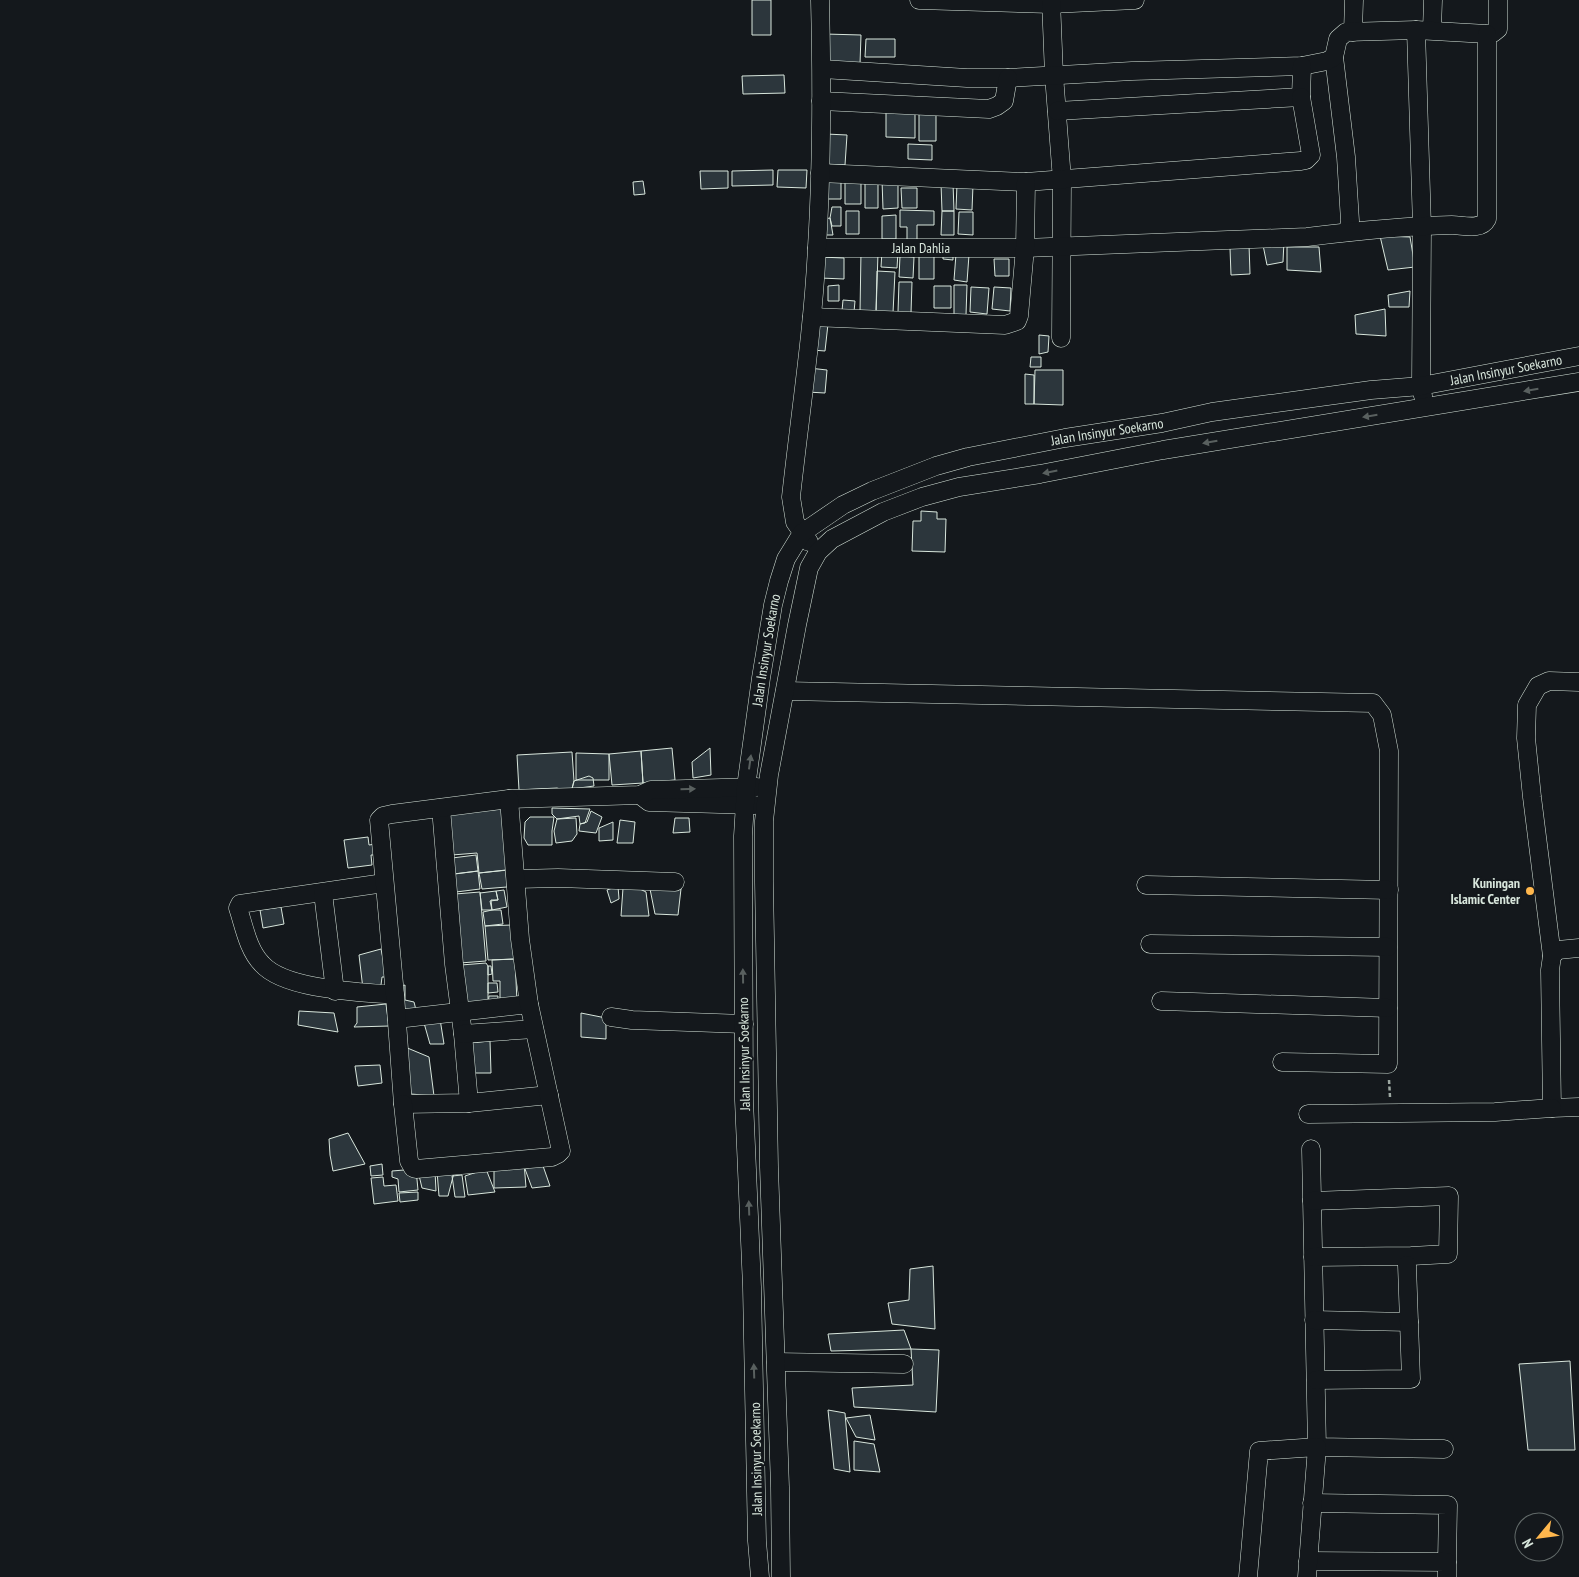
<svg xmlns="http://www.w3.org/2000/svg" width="1579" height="1577" font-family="'PT Sans Narrow',sans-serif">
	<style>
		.building { fill: #2c363c; stroke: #d8e6dc }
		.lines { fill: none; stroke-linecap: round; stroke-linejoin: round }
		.minor-casing { stroke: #d8e6dc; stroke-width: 19 }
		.path { stroke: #9da8a2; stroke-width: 2.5; stroke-dasharray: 4 2.5; stroke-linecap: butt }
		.minor { stroke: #14181c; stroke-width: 18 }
		.oneway { fill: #59605f }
		.poi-dot { fill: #ffb74d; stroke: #14181c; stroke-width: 2 }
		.labels { text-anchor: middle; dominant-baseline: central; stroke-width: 4; stroke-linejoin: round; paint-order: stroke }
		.street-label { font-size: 14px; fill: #d8e6dc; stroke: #14181c }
		.poi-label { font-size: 14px; font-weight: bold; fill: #d8e6dc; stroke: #14181c; text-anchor: end }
	</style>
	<rect width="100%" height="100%" fill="#14181c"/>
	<path class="building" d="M 752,0 L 771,0 L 771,35 L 752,35 Z
		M 825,34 L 861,35 L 860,64 L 824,63 Z
		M 866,39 L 895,39 L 895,57 L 865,57 Z
		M 784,75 L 785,93 L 743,94 L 742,76 Z
		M 886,111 L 915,112 L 915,138 L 886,137 Z
		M 919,113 L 936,113 L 936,141 L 919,141 Z
		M 826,134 L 847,135 L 845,165 L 824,164 Z
		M 908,144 L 932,145 L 932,160 L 908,159 Z
		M 773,170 L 773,185 L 732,186 L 732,171 Z
		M 778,170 L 807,170 L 806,188 L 777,187 Z
		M 700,171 L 728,171 L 728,188 L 701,189 Z
		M 825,177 L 841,177 L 841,199 L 825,199 Z
		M 865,180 L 878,180 L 878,208 L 865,208 Z
		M 882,180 L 898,180 L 898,208 L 883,209 Z
		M 643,181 L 645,194 L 634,195 L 633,182 Z
		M 845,181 L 861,181 L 861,204 L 845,204 Z
		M 953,183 L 954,211 L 942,211 L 941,184 Z
		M 957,184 L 973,185 L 972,210 L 956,209 Z
		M 901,188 L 917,188 L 917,208 L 902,208 Z
		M 832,207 L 841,207 L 841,226 L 832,226 L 830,218 Z
		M 900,210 L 934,211 L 934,225 L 917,225 L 917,241 L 907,241 L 907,227 L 900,227 Z
		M 846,211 L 859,211 L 859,234 L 846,234 Z
		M 942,211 L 954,211 L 954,235 L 941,235 Z
		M 959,212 L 973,212 L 973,235 L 958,234 Z
		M 896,215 L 896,239 L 882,239 L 882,216 Z
		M 830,218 L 833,235 L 825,235 L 824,219 Z
		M 1380,236 L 1410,237 L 1415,267 L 1388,270 Z
		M 1284,241 L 1283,262 L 1267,265 L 1263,245 Z
		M 1249,244 L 1250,274 L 1231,275 L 1230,248 Z
		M 1287,247 L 1319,247 L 1321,272 L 1287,270 Z
		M 882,251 L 898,252 L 897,268 L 881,267 Z
		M 861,252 L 878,253 L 876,314 L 860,313 Z
		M 943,252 L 953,252 L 953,260 L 943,259 Z
		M 919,253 L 934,253 L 934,279 L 919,279 Z
		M 956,254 L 969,255 L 967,282 L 954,280 Z
		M 900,256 L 914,257 L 913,278 L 899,277 Z
		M 820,257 L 844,258 L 844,279 L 820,278 Z
		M 994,259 L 1009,259 L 1009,276 L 995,276 Z
		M 877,271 L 895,272 L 893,313 L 876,312 Z
		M 899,282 L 912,282 L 911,313 L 898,312 Z
		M 839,285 L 839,301 L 828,301 L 828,286 Z
		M 954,285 L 967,285 L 966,315 L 954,315 Z
		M 934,286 L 951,286 L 951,308 L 934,308 Z
		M 971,287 L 989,288 L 987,314 L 970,312 Z
		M 994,287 L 1011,288 L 1010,311 L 992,309 Z
		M 1410,291 L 1409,307 L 1389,307 L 1388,295 Z
		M 843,300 L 855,301 L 854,312 L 842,311 Z
		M 1385,309 L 1386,336 L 1356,334 L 1355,315 Z
		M 815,322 L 828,324 L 825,351 L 812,350 Z
		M 1039,335 L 1049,336 L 1048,352 L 1039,354 Z
		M 1031,357 L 1041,357 L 1041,367 L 1030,367 Z
		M 809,368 L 827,370 L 825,393 L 807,392 Z
		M 1035,370 L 1063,370 L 1063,405 L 1034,404 Z
		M 1025,374 L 1034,375 L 1034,404 L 1025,404 Z
		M 921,511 L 937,512 L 937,519 L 946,519 L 945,552 L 912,551 L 913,521 L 921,521 Z
		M 672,748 L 675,780 L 643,783 L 641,751 Z
		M 710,748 L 711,775 L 693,778 L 692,762 Z
		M 641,751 L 643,783 L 612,785 L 609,754 Z
		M 572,752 L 574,781 L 571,792 L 557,788 L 519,790 L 517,755 Z
		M 576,753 L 609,754 L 609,780 L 576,780 Z
		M 589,776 L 593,778 L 594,786 L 572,789 L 574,781 Z
		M 552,808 L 590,809 L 585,823 L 580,824 L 579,816 L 557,819 L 552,814 Z
		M 502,809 L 508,870 L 479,873 L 477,853 L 452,855 L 448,814 Z
		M 591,811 L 602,817 L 596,833 L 579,831 L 580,824 L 587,822 Z
		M 530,817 L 554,817 L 552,831 L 552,845 L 528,845 L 524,838 L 525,822 Z
		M 576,818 L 577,834 L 572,841 L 556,843 L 554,831 L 557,819 Z
		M 675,818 L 689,818 L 690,832 L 673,833 Z
		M 620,820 L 635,822 L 633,843 L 617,843 Z
		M 613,822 L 613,840 L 599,841 L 599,828 Z
		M 368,837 L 369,845 L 376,844 L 377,855 L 371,855 L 372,865 L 348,868 L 344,840 Z
		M 476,855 L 478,871 L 454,874 L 452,858 Z
		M 506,870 L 507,887 L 482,889 L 479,873 Z
		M 478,871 L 480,889 L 456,892 L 454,874 Z
		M 682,880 L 678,915 L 655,914 L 650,889 Z
		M 618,886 L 619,899 L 611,903 L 607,890 Z
		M 623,888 L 638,888 L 646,892 L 649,916 L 621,916 Z
		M 504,890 L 507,907 L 492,910 L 490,901 L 498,900 L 496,891 Z
		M 496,891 L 498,900 L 491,900 L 492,910 L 482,910 L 480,893 Z
		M 480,892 L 486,961 L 460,963 L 455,894 Z
		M 281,907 L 284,924 L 263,928 L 260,910 Z
		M 492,910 L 501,910 L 503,924 L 485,926 L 483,912 Z
		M 512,925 L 515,959 L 488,960 L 485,926 Z
		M 381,949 L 387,977 L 382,977 L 381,985 L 363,989 L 359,955 Z
		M 515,959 L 517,1002 L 500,1003 L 500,981 L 493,981 L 492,960 Z
		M 486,963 L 488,966 L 488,1005 L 464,1006 L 461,965 Z
		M 488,966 L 491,966 L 492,974 L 488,975 Z
		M 488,983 L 497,983 L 498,992 L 488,993 Z
		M 405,985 L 405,1000 L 414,1002 L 416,1010 L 399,1012 L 398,987 Z
		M 489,996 L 498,996 L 497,1005 L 488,1005 Z
		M 386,1004 L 389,1026 L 354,1027 L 357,1023 L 357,1007 Z
		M 299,1011 L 334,1013 L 338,1032 L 298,1025 Z
		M 581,1013 L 606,1018 L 606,1039 L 581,1037 Z
		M 440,1019 L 444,1044 L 430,1044 L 424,1023 Z
		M 490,1041 L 491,1073 L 475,1073 L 469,1043 Z
		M 405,1047 L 429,1057 L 434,1096 L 411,1094 Z
		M 380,1065 L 382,1083 L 358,1086 L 355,1066 Z
		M 348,1133 L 365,1164 L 333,1171 L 330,1155 L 329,1139 Z
		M 524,1163 L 526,1187 L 494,1188 L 494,1166 Z
		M 542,1163 L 550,1186 L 532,1188 L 525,1169 Z
		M 382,1164 L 383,1175 L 371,1176 L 370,1166 Z
		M 416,1169 L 418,1190 L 399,1192 L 398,1179 L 392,1177 L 392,1171 Z
		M 455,1169 L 448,1196 L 439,1196 L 437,1171 Z
		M 486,1169 L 495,1192 L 468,1195 L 465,1176 Z
		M 418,1171 L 435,1171 L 436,1191 L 422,1188 Z
		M 462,1175 L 465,1197 L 455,1197 L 452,1176 Z
		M 383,1177 L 384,1186 L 396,1185 L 398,1201 L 374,1204 L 371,1178 Z
		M 418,1192 L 418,1200 L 400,1202 L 399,1193 Z
		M 933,1266 L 935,1329 L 892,1324 L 888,1303 L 909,1300 L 910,1269 Z
		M 904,1330 L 911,1349 L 831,1351 L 828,1334 Z
		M 911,1349 L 939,1350 L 936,1412 L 854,1407 L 852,1388 L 913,1385 Z
		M 1570,1361 L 1575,1450 L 1528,1450 L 1519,1364 Z
		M 828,1410 L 845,1413 L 850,1472 L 834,1469 Z
		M 870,1415 L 875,1440 L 856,1437 L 846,1418 Z
		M 854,1441 L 874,1444 L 880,1472 L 854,1470 Z"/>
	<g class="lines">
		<g class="minor-casing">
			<g id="minor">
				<path d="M 919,0 L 1051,4 L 1135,0"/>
				<path d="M 1051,0 L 1054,75 L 1062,180 L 1061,338"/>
				<path d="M 1416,30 L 1422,227 L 1421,386 L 1423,396"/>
				<path d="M 1432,30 L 1433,0"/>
				<path d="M 1353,32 L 1354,0"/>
				<path d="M 1334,57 L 1346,157 L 1350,221 L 1348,232"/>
				<path d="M 822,69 L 967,78 L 1008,78 L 1132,71 L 1302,66 L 1327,61 L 1334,57 L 1338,39 L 1346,32 L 1416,30 L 1487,34 L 1493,33 L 1498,29 L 1498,0"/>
				<path d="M 821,101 L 989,109 L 997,106 L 1004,101 L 1008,78"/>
				<path d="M 1057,111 L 1301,97 L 1302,66"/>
				<path d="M 820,173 L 1026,182 L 1301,161 L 1306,160 L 1311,155 L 1301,97"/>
				<path id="s1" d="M 817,248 L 1025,248 L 1307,237 C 1355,231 1404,226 1452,225 C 1463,225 1481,231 1487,219 L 1487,34"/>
				<path d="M 812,317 L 1005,325 L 1017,321 L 1019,316 L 1025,248 L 1026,182"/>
				<path d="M 809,542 L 795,522 L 791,497 C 800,414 813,331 817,247 C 822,165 822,82 820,0"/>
				<path d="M 785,691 L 1373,703 L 1382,715 L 1389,751 L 1388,1064 L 1282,1062"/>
				<path d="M 640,795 L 649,802 L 755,805"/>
				<path d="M 441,808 L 454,964 L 463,1034 L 469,1103"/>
				<path d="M 517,879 L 558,878 L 675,882"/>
				<path d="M 384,883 L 240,904 L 238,908 C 244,926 248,950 262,964 C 285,990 361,992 395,995"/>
				<path d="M 1146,885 L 1389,890"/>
				<path d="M 323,893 L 335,991"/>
				<path d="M 1150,944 L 1388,947"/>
				<path d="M 1579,948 L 1558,950 L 1552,956 L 1550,970 L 1552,1108 L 1579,1107"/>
				<path d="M 1552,956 L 1532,797 L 1526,738 L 1527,705 L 1538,686 L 1549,681 L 1579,682"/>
				<path d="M 1161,1001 L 1388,1008"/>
				<path d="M 611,1017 L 632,1020 L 744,1024"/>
				<path d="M 397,1019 L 529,1004"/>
				<path d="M 463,1034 L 534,1029"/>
				<path d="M 549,1095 L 469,1103 L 403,1104 L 395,995 L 379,820 L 383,816 L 392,814 L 509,799 L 640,795 L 651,790 L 757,787"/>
				<path d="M 403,1104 L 409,1161 L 413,1168 L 416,1169 L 552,1157 L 558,1154 L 561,1151 L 529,1004 L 520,939 L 509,799"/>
				<path d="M 1308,1114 L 1495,1112 L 1552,1108"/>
				<path d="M 1311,1149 L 1317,1447 L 1444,1449"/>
				<path d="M 1312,1201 L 1449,1196 L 1448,1254 L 1411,1256 L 1313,1257"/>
				<path d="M 1314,1320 L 1409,1322"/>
				<path d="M 776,1362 L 904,1364"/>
				<path d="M 1316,1380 L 1411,1379 L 1407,1265"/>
				<path d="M 1312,1503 L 1448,1505 L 1447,1562"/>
				<path d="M 1308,1561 L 1447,1562 L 1447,1577"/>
				<path id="s2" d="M 760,1577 L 757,1541 L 752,1287 L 744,1100 L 743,836 L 746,787 L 761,678 L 773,605 L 779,581 L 786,559 L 802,533 L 843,505 L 872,491 L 936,466 L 968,457 L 1065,438 L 1162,423 L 1212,412 L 1371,390 L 1421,386 L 1579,356"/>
				<path d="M 781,1577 L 780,1487 L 769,1167 L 764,882 L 764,821 L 769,775 L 797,625 L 809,568 L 818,552 L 832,539 L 883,512 L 922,497 L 959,487 L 1040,474 L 1163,450 L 1579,382"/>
				<path d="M 1248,1577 L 1259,1451 L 1317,1447 L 1307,1577"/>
			</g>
		</g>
		<path class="path" d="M 1389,1080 L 1390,1097"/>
		<use href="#minor" class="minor"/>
	</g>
	<defs><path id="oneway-solid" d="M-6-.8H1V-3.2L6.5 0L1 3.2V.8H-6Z" transform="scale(1.25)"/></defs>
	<g class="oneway">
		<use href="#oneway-solid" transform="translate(1531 390) rotate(170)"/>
		<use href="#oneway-solid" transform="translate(1370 416) rotate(171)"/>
		<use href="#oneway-solid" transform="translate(1210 442) rotate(170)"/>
		<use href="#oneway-solid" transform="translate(1050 472) rotate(169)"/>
		<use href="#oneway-solid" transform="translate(750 762) rotate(-82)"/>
		<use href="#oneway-solid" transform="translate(688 789) rotate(-2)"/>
		<use href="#oneway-solid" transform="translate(743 976) rotate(-91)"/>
		<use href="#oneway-solid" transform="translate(749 1208) rotate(-92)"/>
		<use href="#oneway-solid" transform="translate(754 1371) rotate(-92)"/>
	</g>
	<circle class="poi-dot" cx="1530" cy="891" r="5"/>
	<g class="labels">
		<g class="street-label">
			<text stroke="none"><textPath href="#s1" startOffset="104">Jalan Dahlia</textPath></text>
			<text stroke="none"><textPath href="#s2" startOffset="1782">Jalan Insinyur Soekarno</textPath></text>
			<text stroke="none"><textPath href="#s2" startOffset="1378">Jalan Insinyur Soekarno</textPath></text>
			<text stroke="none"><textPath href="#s2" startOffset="929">Jalan Insinyur Soekarno</textPath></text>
			<text transform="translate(744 1054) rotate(-91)">Jalan Insinyur Soekarno</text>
			<text transform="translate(756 1459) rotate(-91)">Jalan Insinyur Soekarno</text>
		</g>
		<g class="poi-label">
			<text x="1520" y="883">Kuningan<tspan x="1520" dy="16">Islamic Center</tspan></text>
		</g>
	</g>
	<g transform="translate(1539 1537) rotate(241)"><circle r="24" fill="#14181c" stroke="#626a69"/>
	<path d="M0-4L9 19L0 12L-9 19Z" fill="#ffb74d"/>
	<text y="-8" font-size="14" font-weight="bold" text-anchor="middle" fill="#d8e6dc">N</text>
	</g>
</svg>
